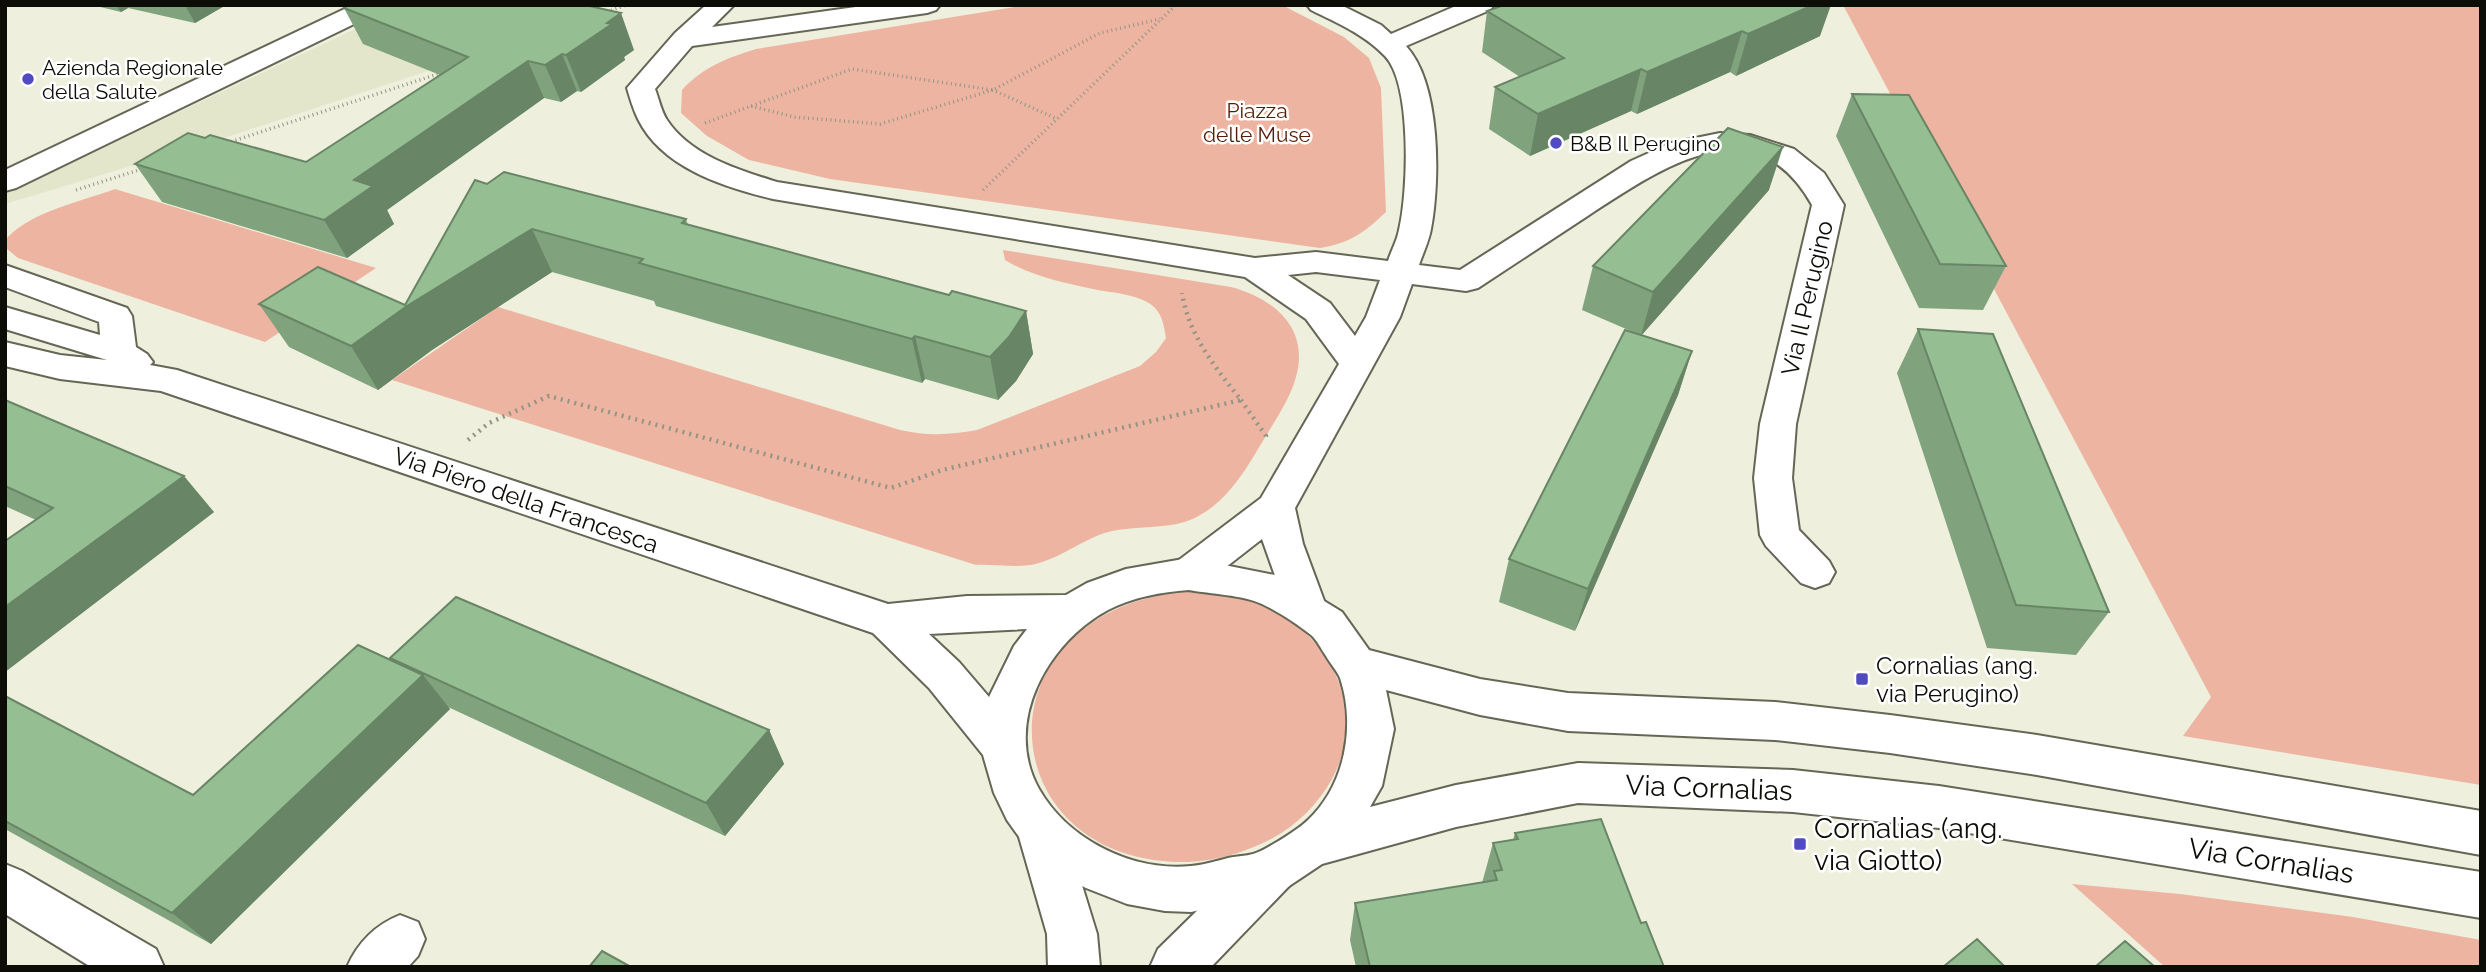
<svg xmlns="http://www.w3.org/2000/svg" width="2486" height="972" font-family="Raleway,sans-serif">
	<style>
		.built { fill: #e4e6cb }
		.green { fill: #edb5a1 }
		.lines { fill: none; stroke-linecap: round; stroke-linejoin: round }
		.minor-casing { stroke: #656656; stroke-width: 4 }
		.tertiary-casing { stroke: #656656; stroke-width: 4 }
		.path-far1 { stroke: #949486; stroke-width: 3.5; stroke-dasharray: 1 3.5; stroke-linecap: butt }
		.path { stroke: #949486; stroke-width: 4.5; stroke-dasharray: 2 5; stroke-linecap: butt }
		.minor { fill: #fff; fill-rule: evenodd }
		.tertiary { fill: #fff; fill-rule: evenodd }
		.wall { fill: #80a37e }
		.shaded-wall { fill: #688566 }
		.building { fill: #95be92; stroke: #688566; stroke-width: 2 }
		.poi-dot { fill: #514bc2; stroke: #fff; stroke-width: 2.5 }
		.labels { text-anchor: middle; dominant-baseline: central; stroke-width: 5; stroke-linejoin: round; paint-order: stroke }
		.far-poi-label { font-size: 21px; fill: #0d0d07; stroke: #fff; text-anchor: start }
		.far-park-label { font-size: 21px; fill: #531e08; stroke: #fff }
		.street-label { font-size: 24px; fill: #0d0d07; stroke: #fff }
		.poi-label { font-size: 24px; fill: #0d0d07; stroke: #fff; text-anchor: start }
		.near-street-label { font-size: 28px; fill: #0d0d07; stroke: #fff }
		.near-poi-label { font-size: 28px; fill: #0d0d07; stroke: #fff; text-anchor: start }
	</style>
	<rect width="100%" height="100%" fill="#eeefdc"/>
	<path class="built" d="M 406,5 L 600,5 L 461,60 L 224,138 L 5,204 L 5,194 Z"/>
	<path class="green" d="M 1028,5 L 1282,5 L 1344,37 L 1369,58 L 1381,88 L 1386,212 C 1364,233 1350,243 1320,248 L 830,179 L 749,160 L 707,136 L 681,113 L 682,90 C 703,67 727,58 756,49 Z
		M 1843,5 L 2481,5 L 2481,785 L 2183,736 L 2211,697 Z
		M 115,189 L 376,268 L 265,342 L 18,258 L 7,249 L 6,239 C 32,211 80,202 115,189 Z
		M 1003,250 L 1231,287 C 1272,298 1308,326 1297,373 C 1292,396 1276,419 1264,439 C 1245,471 1226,505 1190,520 C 1169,529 1135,526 1112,531 C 1086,537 1064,556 1039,563 C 1021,569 995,564 976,565 L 392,380 L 498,307 L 900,430 C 927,436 950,435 977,430 L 1140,366 L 1156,352 L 1166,338 C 1164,328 1163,316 1155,308 C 1142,294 1111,293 1093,289 C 1064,283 1031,276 1005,260 Z
		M 1180,592 C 1206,591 1233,593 1258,603 C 1329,631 1370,709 1332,779 C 1318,804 1298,824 1273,838 C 1246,852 1218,861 1187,862 C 991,865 972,617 1180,592 Z
		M 2072,884 L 2180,894 L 2353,917 L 2481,940 L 2481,967 L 2165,967 Z"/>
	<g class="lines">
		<g class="minor-casing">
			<path id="minor" d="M 706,5 L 734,5 L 712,27 L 870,5 L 940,5 L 936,10 L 927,13 L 692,46 L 655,89 C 659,99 661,111 667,120 C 691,156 739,170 777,182 L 1255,258 L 1316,252 L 1388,261 C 1391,251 1397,241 1399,230 C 1408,193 1412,84 1385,56 C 1364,34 1337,23 1311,10 L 1307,5 L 1341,5 L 1381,25 L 1391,34 L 1458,5 L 1494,5 L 1490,10 L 1406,46 C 1441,84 1440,181 1431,229 C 1429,241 1423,253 1419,265 L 1460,270 L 1631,161 L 1671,143 L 1720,133 L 1750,135 L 1794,149 L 1824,173 L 1844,205 L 1796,424 L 1792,478 L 1799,530 L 1829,561 L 1835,572 L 1829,583 L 1815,588 L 1801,583 L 1766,546 L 1760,535 L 1754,478 L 1760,424 L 1812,205 C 1754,101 1660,169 1589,215 C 1552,239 1515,264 1478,288 L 1466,291 L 1412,284 L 1400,317 L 1295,508 L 1303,544 L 1326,606 L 1320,618 L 1305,623 L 1290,618 L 1262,539 L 1203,585 L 1189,590 L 1175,585 L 1169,574 L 1175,563 L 1261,498 L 1339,364 L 1306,319 L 1245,277 L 773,199 C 724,187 662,168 638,119 C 633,109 630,98 627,88 L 675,33 ZM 1316,272 L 1380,280 L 1366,317 L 1355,336 L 1330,303 L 1288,275 Z
				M 1041,808 L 1058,815 L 1065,830 L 1097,934 L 1100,967 L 1048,967 L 1047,934 L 1017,830 L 1024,815 Z
				M 1273,846 L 1290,853 L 1297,869 L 1290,885 L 1211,967 L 1150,967 L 1158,949 L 1256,853 Z
				M 5,864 L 22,871 L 156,949 L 164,967 L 91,967 L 5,914 Z
				M 400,915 L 418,922 L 425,939 L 418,956 L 408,967 L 347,967 C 358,942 375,925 400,915 Z"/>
		</g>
		<g class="tertiary-casing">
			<path id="tertiary" d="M 353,5 L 387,5 L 383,10 L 16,188 L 5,191 L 5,170 Z
				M 5,265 L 127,308 L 132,316 L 136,347 L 147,354 L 153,362 L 150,365 L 177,370 L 888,604 L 967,596 L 1066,595 L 1087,583 L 1126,569 L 1189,558 L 1285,577 L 1342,612 L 1369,650 L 1480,679 L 1568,693 L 1775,702 L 1890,715 L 2037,735 L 2481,811 L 2481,855 L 2037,775 L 1890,753 L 1775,740 L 1568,731 L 1480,715 L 1386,690 L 1394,729 L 1382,786 L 1370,807 L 1456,785 L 1578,763 L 1793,770 L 1939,786 L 2481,872 L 2481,918 L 1939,828 L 1793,812 L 1578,803 L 1456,827 L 1322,864 L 1286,888 L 1268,895 L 1191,912 L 1165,911 L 1127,904 L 1086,888 L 1062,876 L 1040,860 L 1022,841 L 1007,820 L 994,793 L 983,755 L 929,688 L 873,633 L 161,391 L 60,379 L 5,366 L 5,342 L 60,355 L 107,360 L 5,329 L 5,307 L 100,335 L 99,322 L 5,287 ZM 1189,590 C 1210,594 1243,595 1262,604 C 1277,611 1297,624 1311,635 C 1317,640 1321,649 1326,656 C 1330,663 1337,671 1340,678 C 1356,726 1345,785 1308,820 C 1298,830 1271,846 1259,852 C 1250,856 1237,856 1228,858 C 1216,861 1204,865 1191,866 C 1133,872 1068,840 1039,789 C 1002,723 1048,642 1108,610 C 1133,597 1161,592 1189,590 ZM 1027,629 L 1014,646 L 989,697 L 959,662 L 929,634 Z"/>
		</g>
		<path class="path-far1" d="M 607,12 L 626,5
			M 751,106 L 794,117 L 880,124 L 993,90 L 1057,119
			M 705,123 L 852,69 L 993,90 L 1100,33 L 1160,19
			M 227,143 L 441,73
			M 76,190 L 145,168
			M 983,190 L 1176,5"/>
		<path class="path" d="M 1241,400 L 1266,436 L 1264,440
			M 468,440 L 489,423 L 549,396 L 891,488 L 942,470 L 1241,400 C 1215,367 1189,336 1182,293"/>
		<use href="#minor" class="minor"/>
		<use href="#tertiary" class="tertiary"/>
	</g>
	<path class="wall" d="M 92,5 L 226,5 L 195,23 L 128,8 L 121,12 Z
		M 344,8 L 634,50 L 624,57 L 625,60 L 581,92 L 577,91 L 561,102 L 544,98 L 387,210 L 394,224 L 347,258 L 162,202 L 135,164 L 205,138 L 306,162 L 440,75 L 363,44 Z
		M 1487,11 L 1820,36 L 1736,76 L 1730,72 L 1637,114 L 1631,111 L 1530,156 L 1489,129 L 1495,87 L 1520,77 L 1482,52 Z
		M 1852,94 L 2006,266 L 1983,310 L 1919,308 L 1836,136 Z
		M 487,184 L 686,219 L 688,225 L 949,295 L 1026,311 L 1033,354 L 1016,381 L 998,400 L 925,379 L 922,383 L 656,306 L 654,301 L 552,272 L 432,350 L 378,390 L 289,347 L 259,304 L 405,305 Z
		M 1769,190 L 1641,335 L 1692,351 L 1678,395 L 1575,631 L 1499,602 L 1509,559 L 1640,335 L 1582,310 L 1593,266 Z
		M 1918,329 L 2109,612 L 2076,655 L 1987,648 L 1897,373 Z
		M 5,400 L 214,512 L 5,672 L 5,541 L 36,520 L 5,506 Z
		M 390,658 L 769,730 L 784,764 L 725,836 L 448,707 L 450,709 L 211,944 L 5,829 L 5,696 L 193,795 L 393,661 Z
		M 1515,833 L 1641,923 L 1664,967 L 1356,967 L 1350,940 L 1355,903 L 1482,883 L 1493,843 L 1513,840 Z"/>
	<path class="shaded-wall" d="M 116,5 L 126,5 L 128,8 L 121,12 Z
		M 185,5 L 226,5 L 195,23 Z
		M 1813,5 L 1831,5 L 1820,36 L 1736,76 L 1748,34 Z
		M 621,13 L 634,50 L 624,57 L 625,60 L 581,92 L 566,55 Z
		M 1742,31 L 1730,72 L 1637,114 L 1647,72 Z
		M 562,54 L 577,91 L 561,102 L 545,65 Z
		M 528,61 L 544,98 L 387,210 L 394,224 L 347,258 L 324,220 L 354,180 Z
		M 1641,69 L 1631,111 L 1530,156 L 1538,114 Z
		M 1783,147 L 1769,190 L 1641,336 L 1653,292 Z
		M 532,229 L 552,272 L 432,350 L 378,390 L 351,346 L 407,306 Z
		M 1026,311 L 1033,354 L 1016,381 L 998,400 L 990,357 Z
		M 915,336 L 925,379 L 922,383 L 912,339 Z
		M 1692,351 L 1678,395 L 1575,631 L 1588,589 Z
		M 184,476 L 214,512 L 5,672 L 5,607 Z
		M 423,675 L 450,709 L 211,944 L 172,913 Z
		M 769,730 L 784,764 L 725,836 L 706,803 Z"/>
	<path class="building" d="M 349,5 L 585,5 L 621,13 L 607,23 L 612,24 L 566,55 L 562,54 L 545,65 L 528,61 L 354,180 L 373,186 L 324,220 L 135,164 L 188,133 L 205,138 L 210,135 L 306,162 L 468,57 L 344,8 Z
		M 1504,5 L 1813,5 L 1748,34 L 1742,31 L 1647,72 L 1641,69 L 1538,114 L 1495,87 L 1564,58 L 1487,11 Z
		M 1852,94 L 1909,95 L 2006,266 L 1940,264 Z
		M 1728,128 L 1783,147 L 1653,292 L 1593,266 Z
		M 504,172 L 686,219 L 682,223 L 949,295 L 952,291 L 1026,311 L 1009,337 L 990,357 L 915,336 L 912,339 L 639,263 L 643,259 L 532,229 L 407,306 L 351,346 L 259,304 L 318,267 L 405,305 L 475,180 L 487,184 Z
		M 1918,329 L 1993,334 L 2109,612 L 2016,605 Z
		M 1625,330 L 1692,351 L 1588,589 L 1509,559 Z
		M 5,400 L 184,476 L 5,607 L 5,541 L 53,508 L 5,486 Z
		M 456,597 L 769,730 L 706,803 L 390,658 Z
		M 358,645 L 423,675 L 172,913 L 5,821 L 5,696 L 193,795 Z
		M 1601,819 L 1641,923 L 1646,922 L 1664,967 L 1370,967 L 1355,903 L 1497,880 L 1494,871 L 1502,870 L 1493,843 L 1518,839 L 1515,833 Z
		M 1977,939 L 2005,967 L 1943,967 Z
		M 2125,941 L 2155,967 L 2095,967 Z
		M 602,951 L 631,967 L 589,967 Z"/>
	<g class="poi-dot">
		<circle cx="28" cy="79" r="7"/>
		<circle cx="1556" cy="143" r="7"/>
		<rect x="1855" y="672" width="14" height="14" rx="3.5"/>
		<rect x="1793" y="837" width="14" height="14" rx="3.5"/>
	</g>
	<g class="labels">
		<g class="far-poi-label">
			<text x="42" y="67">Azienda Regionale<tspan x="42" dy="24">della Salute</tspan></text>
			<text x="1570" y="143">B&amp;B Il Perugino</text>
		</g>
		<g class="far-park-label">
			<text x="1257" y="110">Piazza<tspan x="1257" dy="24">delle Muse</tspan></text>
		</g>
		<g class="street-label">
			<text transform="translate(1807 298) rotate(-77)">Via Il Perugino</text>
			<text transform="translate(526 500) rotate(19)">Via Piero della Francesca</text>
		</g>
		<g class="poi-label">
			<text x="1876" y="665">Cornalias (ang.<tspan x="1876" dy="28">via Perugino)</tspan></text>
		</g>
		<g class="near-street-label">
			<text transform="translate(1709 788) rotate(2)">Via Cornalias</text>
			<text transform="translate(2271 861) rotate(9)">Via Cornalias</text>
		</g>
		<g class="near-poi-label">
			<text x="1814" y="828">Cornalias (ang.<tspan x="1814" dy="32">via Giotto)</tspan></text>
		</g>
	</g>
	<rect width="2486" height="972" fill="none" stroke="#0d0d07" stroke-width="14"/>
</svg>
